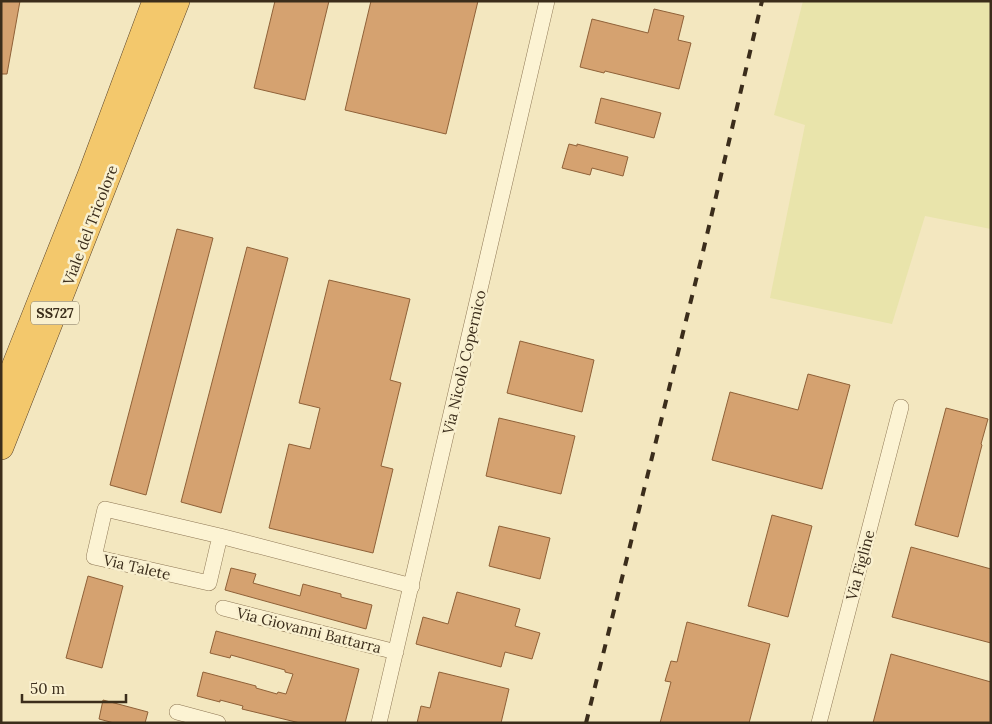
<svg xmlns="http://www.w3.org/2000/svg" width="992" height="724" font-family="Lora,serif">
	<style>
		.farmland { fill: #e9e4ab }
		.building { fill: #d5a270; stroke: #8f6138 }
		.lines { fill: none; stroke-linecap: round; stroke-linejoin: round }
		.minor-casing { stroke: #8e7755; stroke-width: 16 }
		.trunk-casing { stroke: #5b442a; stroke-width: 26 }
		.minor { stroke: #fcf3d3; stroke-width: 15 }
		.trunk { stroke: #f3c86c; stroke-width: 25 }
		.rail { stroke: #3b2d1b; stroke-width: 4; stroke-dasharray: 9 9; stroke-linecap: butt }
		.labels { text-anchor: middle; dominant-baseline: central; stroke-width: 5; stroke-linejoin: round; paint-order: stroke }
		.shield { fill: #f9f0cf; stroke: #746851; stroke-width: 1 }
		.shield-label { font-size: 14px; font-weight: bold; fill: #3b2d1b }
		.street-label { font-size: 15px; fill: #3b2d1b; stroke: #f9f0cf }
	</style>
	<rect width="100%" height="100%" fill="#f3e7bf"/>
	<path class="farmland" d="M 803,1 L 991,1 L 991,229 L 925,216 L 892,324 L 770,298 L 805,125 L 774,115 Z"/>
	<path class="building" d="M 1,1 L 20,1 L 7,74 L 1,74 Z
		M 275,1 L 329,1 L 305,100 L 254,88 Z
		M 371,1 L 478,1 L 446,134 L 345,110 Z
		M 654,9 L 684,16 L 678,40 L 691,43 L 679,89 L 605,71 L 604,73 L 580,67 L 592,19 L 648,33 Z
		M 601,98 L 661,113 L 654,138 L 595,123 Z
		M 569,144 L 577,146 L 577,144 L 628,157 L 623,176 L 592,168 L 590,175 L 562,168 Z
		M 177,229 L 213,238 L 146,495 L 110,485 Z
		M 247,247 L 288,258 L 221,513 L 181,502 Z
		M 329,280 L 410,299 L 390,380 L 401,383 L 381,466 L 393,469 L 373,553 L 269,528 L 289,444 L 310,449 L 320,408 L 299,403 Z
		M 520,341 L 594,360 L 582,412 L 507,393 Z
		M 808,374 L 850,385 L 822,489 L 712,460 L 730,392 L 798,410 Z
		M 946,408 L 988,419 L 981,444 L 982,445 L 958,537 L 915,525 Z
		M 499,418 L 575,436 L 561,494 L 486,476 Z
		M 772,515 L 812,526 L 788,617 L 748,606 Z
		M 499,526 L 550,538 L 540,579 L 489,566 Z
		M 911,547 L 991,569 L 991,643 L 892,617 Z
		M 231,568 L 256,574 L 253,583 L 300,596 L 303,584 L 341,594 L 341,597 L 372,605 L 366,629 L 225,590 Z
		M 88,576 L 123,586 L 102,668 L 66,658 Z
		M 457,592 L 520,609 L 515,626 L 540,633 L 532,659 L 505,652 L 501,667 L 416,644 L 423,617 L 448,624 Z
		M 687,622 L 770,644 L 749,723 L 660,723 L 671,682 L 665,681 L 671,661 L 677,662 Z
		M 216,631 L 359,669 L 345,723 L 300,723 L 242,709 L 243,706 L 220,700 L 220,702 L 197,696 L 203,672 L 256,686 L 256,688 L 277,694 L 278,692 L 286,694 L 293,674 L 285,672 L 285,670 L 231,655 L 230,658 L 210,653 Z
		M 891,654 L 991,682 L 991,723 L 873,723 Z
		M 439,672 L 509,689 L 501,723 L 417,723 L 421,706 L 430,708 Z
		M 103,700 L 148,712 L 145,723 L 114,723 L 99,719 Z"/>
	<g class="lines">
		<g class="minor-casing">
			<path id="minor" d="M 220,536 L 209,583 L 94,557 L 105,509 L 220,536 L 412,586
				M 223,608 L 396,652
				M 177,712 L 218,723
				M 379,723 L 547,1
				M 819,723 L 901,407"/>
		</g>
		<g class="trunk-casing">
			<path id="trunk" d="M 1,400 L 91,173 L 155,1
				M 1,447 L 177,1"/>
		</g>
		<use href="#minor" class="minor"/>
		<use href="#trunk" class="trunk"/>
		<path class="rail" d="M 586,723 L 702,256 L 762,1"/>
	</g>
	<g class="labels">
		<rect class="shield" x="31" y="301.5" width="48" height="23" rx="4"/>
		<g class="shield-label">
			<text x="55" y="313">SS727</text>
		</g>
		<g class="street-label">
			<text transform="translate(90 225) rotate(-69)">Viale del Tricolore</text>
			<text transform="translate(464 362) rotate(-77)">Via Nicolò Copernico</text>
			<text transform="translate(860 565) rotate(-75)">Via Figline</text>
			<text transform="translate(137 567) rotate(13)">Via Talete</text>
			<text transform="translate(309 630) rotate(14)">Via Giovanni Battarra</text>
		</g>
	</g>
	<rect width="992" height="724" fill="none" stroke="#3b2d1b" stroke-width="5"/>
	<path d="M22 694v8h104v-8" fill="none" stroke="#3b2d1b" stroke-width="2.5"/>
	<text x="30" y="694" font-size="15" fill="#3b2d1b" stroke="#f9f0cf" stroke-width="4" paint-order="stroke">50 m</text>
</svg>
